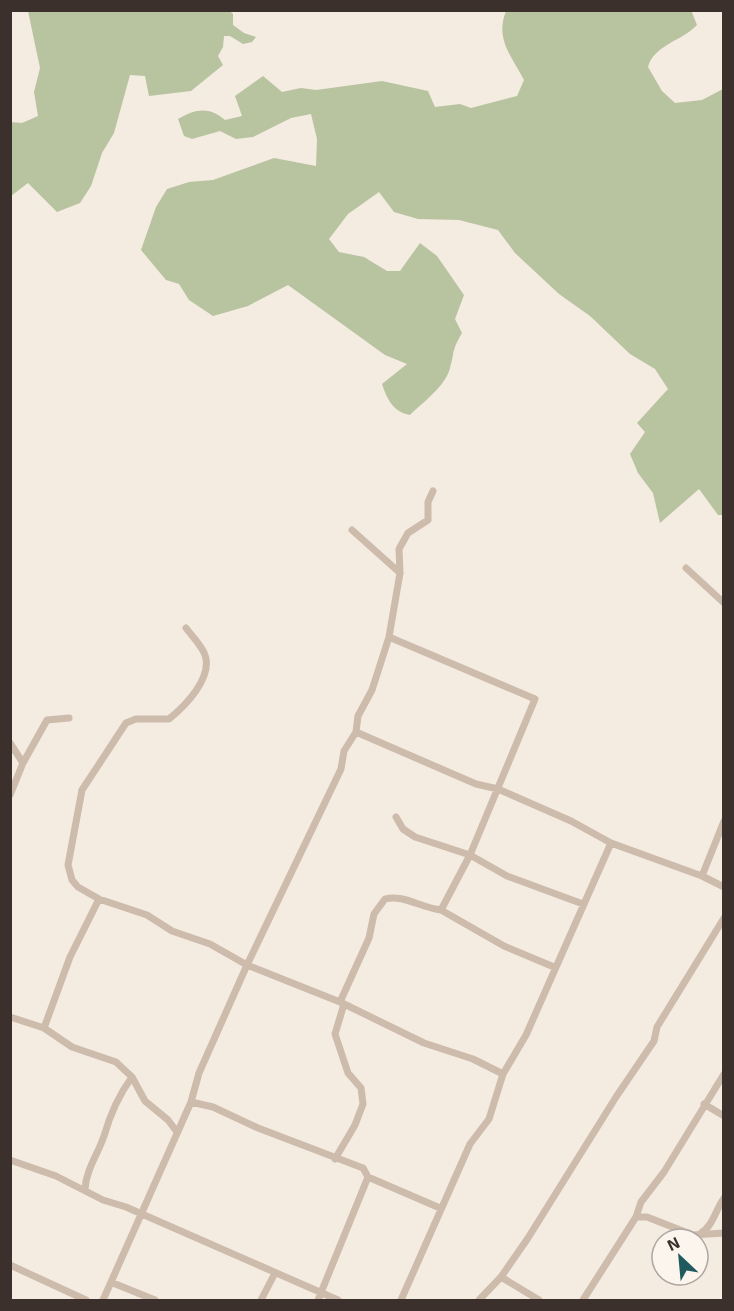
<svg xmlns="http://www.w3.org/2000/svg" width="734" height="1311" font-family="'Exo 2',sans-serif">
	<style>
		.green { fill: #b8c4a0 }
		.lines { fill: none; stroke-linecap: round; stroke-linejoin: round }
		.minor { stroke: #cdbbac; stroke-width: 7 }
	</style>
	<rect width="100%" height="100%" fill="#f4ebe1"/>
	<path class="green" d="M 28,11 L 230,11 L 233,14 L 233,25 L 244,33 L 256,37 L 252,42 L 243,44 L 230,36 L 224,36 L 223,47 L 218,56 L 223,65 L 191,91 L 149,96 L 145,76 L 130,75 L 114,133 L 102,153 L 91,186 L 80,203 L 57,212 L 28,183 L 11,196 L 11,122 L 22,123 L 38,116 L 34,92 L 40,68 Z
		M 506,11 L 691,10 L 697,25 C 682,41 654,45 648,67 L 662,91 L 675,103 L 702,100 L 723,89 L 723,515 L 718,515 L 699,489 L 660,523 L 653,493 L 638,473 L 630,454 L 645,432 L 637,423 L 668,389 L 655,369 L 630,354 L 590,316 L 559,294 L 515,253 L 498,230 L 459,220 L 418,219 L 394,212 L 379,192 L 348,214 L 329,239 L 339,252 L 364,257 L 387,271 L 400,271 L 420,243 L 437,256 L 464,295 L 455,319 L 462,333 C 451,352 455,351 450,368 C 445,387 423,402 410,415 C 393,412 387,399 382,384 L 407,364 L 385,355 L 288,285 L 248,306 L 213,316 L 189,300 L 179,284 L 166,280 L 141,250 L 156,207 L 167,189 L 189,182 L 213,180 L 274,158 L 316,166 L 317,139 L 311,114 L 291,118 L 253,137 L 236,139 L 220,131 L 192,139 L 184,136 L 178,119 C 195,109 209,106 225,120 L 242,116 L 235,96 L 263,76 L 282,92 L 301,88 L 316,90 L 382,81 L 428,91 L 435,107 L 460,104 L 471,108 L 517,96 L 524,80 C 511,55 495,39 506,11 Z"/>
	<g class="lines">
		<path class="minor" d="M 352,530 L 400,573
			M 686,568 L 724,603
			M 186,628 C 192,636 202,646 205,655 C 213,678 185,706 169,719 L 136,719 L 126,723 L 82,790 L 68,865 L 72,880 L 78,887 L 99,899 L 147,915 L 172,931 L 210,944 L 247,965 L 340,1002 L 424,1043 L 473,1059 L 503,1074
			M 389,637 L 535,699 L 470,855 L 441,910 L 504,946 L 554,967
			M 356,732 L 476,784 L 498,789 L 571,821 L 611,843 L 702,876 L 724,887
			M 10,743 L 23,763
			M 10,795 L 23,763 L 47,720 L 69,718
			M 396,817 L 403,829 L 415,837 L 470,855 L 507,876 L 583,904
			M 702,876 L 724,821
			M 340,1002 L 369,938 L 374,914 L 385,899 C 403,894 421,908 441,910
			M 10,1017 L 44,1028 L 72,1047 L 116,1062 L 132,1077 L 145,1101 L 168,1120 L 177,1132
			M 44,1028 L 70,957 L 99,899
			M 191,1102 L 213,1107 L 258,1128 L 363,1168 L 368,1177 L 440,1208
			M 704,1104 L 724,1116
			M 335,1159 L 355,1125 L 363,1104 L 361,1088 L 348,1073 L 335,1034 L 344,1004
			M 10,1160 L 56,1176 L 103,1200 L 126,1207 L 338,1300
			M 85,1189 C 86,1170 98,1154 104,1136 C 110,1115 118,1096 132,1077
			M 636,1217 L 647,1217 L 693,1235 L 724,1233
			M 701,1233 C 713,1226 716,1209 724,1198
			M 10,1265 L 86,1300
			M 501,1277 L 539,1300
			M 113,1283 L 155,1300
			M 103,1300 L 191,1102 L 199,1073 L 247,965 L 341,769 L 344,751 L 356,732 L 358,716 L 372,690 L 389,637 L 400,573 L 399,549 L 408,533 L 428,520 L 428,502 L 433,491
			M 261,1300 L 275,1273
			M 318,1300 L 368,1177
			M 401,1300 L 470,1144 L 489,1119 L 503,1074 L 526,1035 L 611,843
			M 479,1300 L 501,1277 L 528,1238 L 616,1097 L 654,1041 L 657,1027 L 724,918
			M 583,1300 L 636,1217 L 641,1202 L 664,1172 L 724,1074"/>
	</g>
	<rect width="734" height="1311" fill="none" stroke="#3b302b" stroke-width="24"/>
	<g transform="translate(680 1257) rotate(334)"><circle r="28" fill="#fbf5ee" stroke="#aea6a0" stroke-width="1.5"/>
	<path d="M0-4.5L10 22L0 15L-10 22Z" fill="#1f5a5e"/>
	<text y="-9" font-size="16" font-weight="bold" text-anchor="middle" fill="#3b302b">N</text>
	</g>
</svg>
